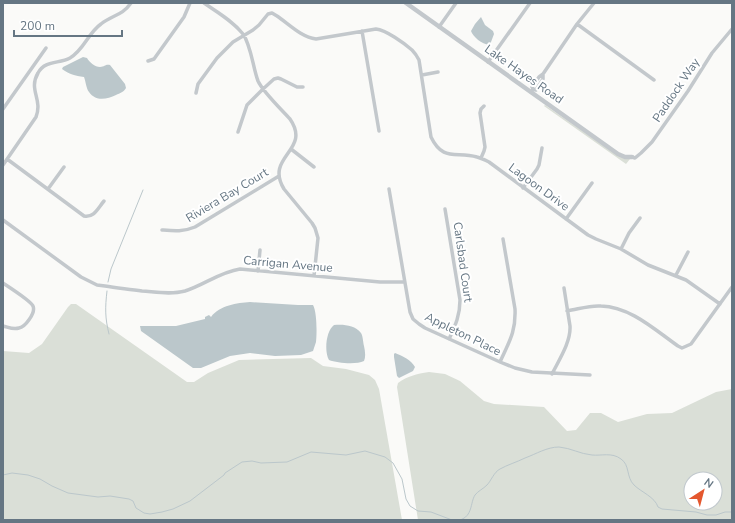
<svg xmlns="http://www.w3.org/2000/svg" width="735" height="523" font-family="'Nunito Sans',sans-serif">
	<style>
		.green { fill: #dadfd7; fill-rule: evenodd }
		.water { fill: #bbc7cb }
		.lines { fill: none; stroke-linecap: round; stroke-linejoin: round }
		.stream { stroke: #bbc7cb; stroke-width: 1 }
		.minor { stroke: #c3c8cc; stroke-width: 3.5 }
		.tertiary { stroke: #c3c8cc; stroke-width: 4.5 }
		.labels { text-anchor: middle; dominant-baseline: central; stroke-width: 4; stroke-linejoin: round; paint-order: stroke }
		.street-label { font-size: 12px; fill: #657683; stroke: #fff }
	</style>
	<rect width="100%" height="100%" fill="#fafaf8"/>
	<path class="green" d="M 545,105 L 617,155 L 630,159 L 626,164 L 544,106 Z
		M 71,304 L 76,304 L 187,382 L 194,382 L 208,373 L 239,360 L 311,358 L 323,366 L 346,369 L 369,375 L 375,380 L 379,389 L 402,520 L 3,520 L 3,351 L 29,353 L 42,344 L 68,307 Z
		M 429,372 L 445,374 L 460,381 L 484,401 L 494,404 L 544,407 L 567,431 L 576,430 L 590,413 L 601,413 L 618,422 L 647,414 L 672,413 L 716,392 L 732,389 L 732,520 L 418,520 L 397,387 L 398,383 C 408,376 416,374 429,372 ZM 691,479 L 715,479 L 715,503 L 691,503 Z"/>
	<path class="water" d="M 481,17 L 485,25 L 493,31 L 494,34 L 491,42 L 489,45 C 482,44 473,37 471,31 L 475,24 Z
		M 83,57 L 87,58 C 89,62 95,67 100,67 C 105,67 105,64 110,65 L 125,84 L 126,88 C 124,92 120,93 116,95 C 107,99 96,102 89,92 C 86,88 86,82 84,77 C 75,76 69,74 62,69 L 63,67 Z
		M 250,302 L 298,305 L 313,305 C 317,312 317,333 316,342 C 315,345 314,348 313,351 L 301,355 L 275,356 L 250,353 L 230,356 L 201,368 L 193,368 L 141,331 L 140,326 L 176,326 L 205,319 L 205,317 L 209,315 L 211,317 C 220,305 237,303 250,302 Z
		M 334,325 C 343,324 355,325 361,333 C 363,336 363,342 364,346 C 365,351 366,356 364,361 C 356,365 337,363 329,360 C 324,351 326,331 334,325 Z
		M 395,353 C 403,356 411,360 415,367 L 413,371 L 399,378 L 397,376 L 394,357 L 394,354 Z"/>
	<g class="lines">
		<path class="stream" d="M 108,282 L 111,269 L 143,190
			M 107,291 C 105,308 105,318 109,334
			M 3,475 L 12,473 L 28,475 L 40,479 L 52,486 L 68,493 L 98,497 L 110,496 L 129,499 L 133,501 L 136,508 L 144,513 L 150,514 L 162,512 L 173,509 L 190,501 L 224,475 L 225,473 L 242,462 L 252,461 L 261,463 L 287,462 L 311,452 L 346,455 L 365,451 L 385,457 L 393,463 L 402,479 L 406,499 L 410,506 L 418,511 L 431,512 L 452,520
			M 460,520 C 473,516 470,503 475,495 C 478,491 483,489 487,485 C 491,481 494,472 500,469 C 507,465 517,462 525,458 C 536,454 547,447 559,447 C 571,448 580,454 592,455 C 601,456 612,452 621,459 C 630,465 626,477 634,485 C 641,492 655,497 658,507 L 662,509 L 696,512 L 707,515 L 716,515 L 725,512 L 732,512"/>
		<path class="minor" d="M 204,3 C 217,12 233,21 243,34 C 251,45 253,68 258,81 C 263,92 281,109 290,119 C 312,151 264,156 284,189 L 312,223 L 315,228 L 318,238 L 314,276
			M 577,24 L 654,80
			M 439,27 L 456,3
			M 362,31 L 379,131
			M 148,61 L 154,59 L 184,17 L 190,3
			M 488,62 L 530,3
			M 422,75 L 438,72
			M 533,89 L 536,90 L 543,79 L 543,74
			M 531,92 L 533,89 L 532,87 L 539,77 L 543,74 L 577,24 L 594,3
			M 196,93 L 198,84 L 217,58 L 233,42 L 253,30 L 259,25 L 268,14 L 272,13 L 277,16 C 289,24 301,37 316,39 L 376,29 C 386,30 404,43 412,50 C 415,53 417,56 419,60 L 431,137 C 443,162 456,151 477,157 C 481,158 485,160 489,162 L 588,235 L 596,239 L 621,249 L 648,265 L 686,280 L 720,304
			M 3,109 L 46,48
			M 238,132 L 247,105 L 263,89 L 274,79 L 278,78 L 281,79 L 297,87 L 303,87
			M 291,149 L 314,167
			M 632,157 L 635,158 L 641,153 L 652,142 L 688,91 L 712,53 L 732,29
			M 481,158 L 484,151 L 485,147 L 480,113 L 481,109 L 484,106
			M 7,159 L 84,216 C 94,218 98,208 104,201
			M 3,165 L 36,117 C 43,99 28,90 38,73 C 45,60 59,64 70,58 C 84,50 88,33 101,24 C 112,15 122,16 131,3
			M 523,188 L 537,169 L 539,165 L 542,148
			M 48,189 L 64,167
			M 389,189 L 410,312 L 413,319 L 419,324 L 425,328 L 500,362 L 515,368 L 532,372 L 590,375
			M 445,209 L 460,300 C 460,316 455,326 449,339
			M 566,219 L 592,183
			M 3,220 L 81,277 L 97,285 L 105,286 C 117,288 129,289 142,291 C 156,292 171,295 185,291 C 204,285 220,272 240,269 L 380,282 L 404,282
			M 162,230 C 174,231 183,232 195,227 L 279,176
			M 621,249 L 629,233 L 640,218
			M 258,271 L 260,250
			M 676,275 L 688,252
			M 3,283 C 9,287 31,301 33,306 C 36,313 25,327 19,328 C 13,330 8,327 3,326
			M 567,311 C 579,309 590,305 601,306 C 631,307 655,330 678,346 L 682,348 L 691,344 L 732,287
			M 500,362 C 509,342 516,332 515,309 L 503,239
			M 552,374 C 559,360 571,342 570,326 L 564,288"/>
		<path class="tertiary" d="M 406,3 L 618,154 L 625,157 L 632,157"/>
	</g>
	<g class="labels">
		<g class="street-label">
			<text transform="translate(524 74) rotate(35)">Lake Hayes Road</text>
			<text transform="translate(676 90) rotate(-56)">Paddock Way</text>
			<text transform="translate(539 187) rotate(36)">Lagoon Drive</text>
			<text transform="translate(227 195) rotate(-31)">Riviera Bay Court</text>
			<text transform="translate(463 262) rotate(82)">Carlsbad Court</text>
			<text transform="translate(288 264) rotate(5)">Carrigan Avenue</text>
			<text transform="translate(463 334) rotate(26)">Appleton Place</text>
		</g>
	</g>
	<rect width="735" height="523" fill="none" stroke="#657683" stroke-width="8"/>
	<g transform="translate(703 491) rotate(36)"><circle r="19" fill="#ffffff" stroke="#c1c8cd"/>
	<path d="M0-3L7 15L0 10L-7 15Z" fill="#e4572e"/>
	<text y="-6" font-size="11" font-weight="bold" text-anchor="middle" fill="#657683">N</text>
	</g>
	<path d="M14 30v6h108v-6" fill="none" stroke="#657683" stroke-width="2"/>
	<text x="20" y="30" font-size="12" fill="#657683" stroke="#ffffff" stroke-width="3" paint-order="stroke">200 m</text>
</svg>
